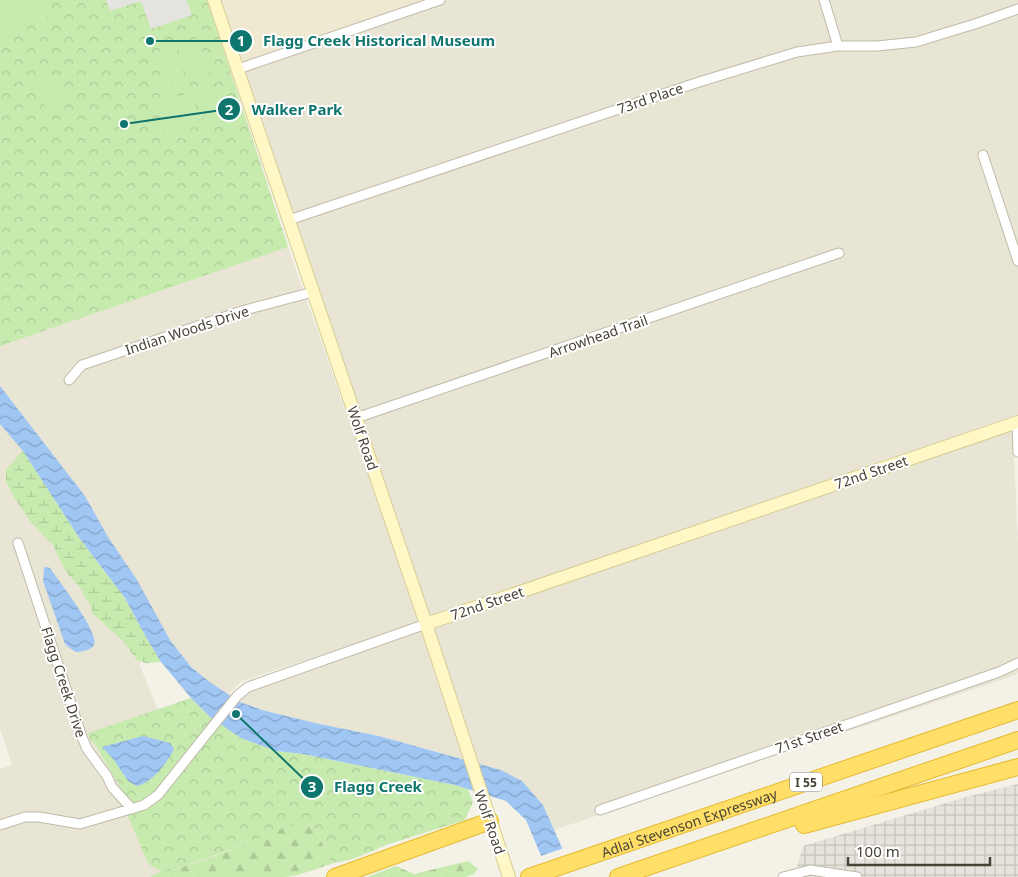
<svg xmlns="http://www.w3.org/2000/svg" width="1018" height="877" font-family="'Noto Sans',sans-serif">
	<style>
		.residential { fill: #e8e5d5 }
		.industrial { fill: url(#industrial-grid) }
		.education { fill: #eee9d0 }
		.forest { fill: url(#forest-firs) }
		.wetland { fill: url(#wetland-marsh) }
		.park { fill: url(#park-crowns) }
		.pitch { fill: #c7eaae }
		.parking { fill: #e5e3df }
		.water { fill: url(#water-waves) }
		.pier { fill: #f4f2e7 }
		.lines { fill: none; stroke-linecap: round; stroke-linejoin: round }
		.street-casing { stroke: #c0bba9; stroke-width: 11 }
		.secondary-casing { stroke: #d6cd95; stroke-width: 14 }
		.highway-casing { stroke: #e5b931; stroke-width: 18 }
		.street { stroke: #fff; stroke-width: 9 }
		.secondary { stroke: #fff8c6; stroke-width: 12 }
		.highway { stroke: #ffdf67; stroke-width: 16 }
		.labels { text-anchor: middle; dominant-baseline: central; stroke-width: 4; stroke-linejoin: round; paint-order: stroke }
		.shield { fill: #fff; stroke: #7f7b72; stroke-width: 1 }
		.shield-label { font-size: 12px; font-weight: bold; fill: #484335 }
		.street-label { font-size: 14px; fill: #484335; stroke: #fff }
		.leader { fill: none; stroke: #0f766e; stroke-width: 2 }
		.callout-dot { fill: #0f766e; stroke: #fff; stroke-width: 2 }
		.mark-label { font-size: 15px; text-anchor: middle; font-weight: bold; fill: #fff }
		.callout-label { font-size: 15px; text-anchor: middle; font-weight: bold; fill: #0f766e; stroke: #fff; stroke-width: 4; stroke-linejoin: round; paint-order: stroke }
	</style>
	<defs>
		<pattern id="industrial-grid" width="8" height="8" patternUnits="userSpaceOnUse" patternTransform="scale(1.25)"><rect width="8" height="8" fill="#e6e3dc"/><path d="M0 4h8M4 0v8" fill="none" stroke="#c7c4bd"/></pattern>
		<pattern id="forest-firs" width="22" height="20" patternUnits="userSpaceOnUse" patternTransform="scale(1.25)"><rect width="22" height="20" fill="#c7eaae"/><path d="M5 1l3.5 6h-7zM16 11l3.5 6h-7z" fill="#acca96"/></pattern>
		<pattern id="wetland-marsh" width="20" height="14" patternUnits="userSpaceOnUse" patternTransform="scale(1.25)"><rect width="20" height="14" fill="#c7eaae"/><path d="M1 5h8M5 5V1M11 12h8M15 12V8" fill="none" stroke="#acca96"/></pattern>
		<pattern id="park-crowns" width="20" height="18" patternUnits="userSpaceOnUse" patternTransform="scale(1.25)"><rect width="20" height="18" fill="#c7eaae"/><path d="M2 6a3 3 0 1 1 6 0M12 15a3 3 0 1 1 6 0" fill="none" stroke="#acca96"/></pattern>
		<pattern id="water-waves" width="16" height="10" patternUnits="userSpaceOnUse" patternTransform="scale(1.25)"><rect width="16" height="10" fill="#a0c7f4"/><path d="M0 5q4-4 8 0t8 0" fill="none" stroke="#84a3c6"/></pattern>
	</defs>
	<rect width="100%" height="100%" fill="#f4f2e7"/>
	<path class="residential" d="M 443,0 L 1018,0 L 1018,422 L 1013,433 L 1018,542 L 1018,672 L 1016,675 L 554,830 L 543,805 L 501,770 L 475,763 L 243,70 Z
		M 288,247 L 420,623 L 242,681 L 222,700 L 161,650 L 0,394 L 0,346 Z
		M 0,409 L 31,455 L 141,638 L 140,666 L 217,854 L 169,877 L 0,877 L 0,769 L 12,765 L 0,729 Z
		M 423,631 L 466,760 L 379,736 L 315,723 L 262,710 L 240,702 L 249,691 Z"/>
	<path class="industrial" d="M 1018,784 L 1018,877 L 794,877 L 803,846 L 966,797 Z"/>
	<path class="education" d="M 214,0 L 440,0 L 238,69 Z"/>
	<path class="forest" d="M 263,813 L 316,829 L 329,859 L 334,863 L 298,875 L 286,877 L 150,877 L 162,871 L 169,871 L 201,861 L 249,843 L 264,834 Z
		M 468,861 L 478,869 L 474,874 L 466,877 L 367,877 L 396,866 L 414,874 Z"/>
	<path class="wetland" d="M 23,451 L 80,539 L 125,598 L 146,637 L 161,662 L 146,663 L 137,660 L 123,641 L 93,614 L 90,604 L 84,596 L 80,587 L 66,572 L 53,545 L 30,521 L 13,496 L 6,481 L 6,471 L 8,467 Z"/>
	<path class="park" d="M 0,0 L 207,0 L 288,247 L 0,346 Z
		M 191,698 L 210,717 L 241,738 L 276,751 L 303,754 L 455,785 L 468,789 L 473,802 L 465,820 L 389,844 L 353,859 L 334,863 L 329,859 L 316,829 L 297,824 L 271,832 L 249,843 L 169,871 L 162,871 L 151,866 L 147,861 L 129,819 L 122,790 L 95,744 L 90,740 L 88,733 Z"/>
	<path class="pitch" d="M 0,0 L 45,0 L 49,17 L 0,34 Z
		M 198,38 L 209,73 L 188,80 L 177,45 Z
		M 174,46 L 186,81 L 165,87 L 154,53 Z
		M 53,75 L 56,78 L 64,105 L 49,112 L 46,110 L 38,84 L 39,80 Z
		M 210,87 L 220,119 L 205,124 L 194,92 Z
		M 191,93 L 201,125 L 186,130 L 176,97 Z
		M 172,99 L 182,131 L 167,136 L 157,103 Z"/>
	<path class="parking" d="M 106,0 L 186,0 L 192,15 L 151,29 L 141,1 L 110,11 Z"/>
	<path class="water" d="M 0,386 L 85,496 L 108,537 L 137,580 L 170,640 L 191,667 L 211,683 L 240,702 L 262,710 L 315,723 L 379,736 L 501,770 L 522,781 L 543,805 L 575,877 L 550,877 L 526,820 L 506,801 L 455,785 L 303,754 L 276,751 L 241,738 L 210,717 L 191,698 L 161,662 L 146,637 L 125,598 L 80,539 L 23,451 L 0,424 Z
		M 46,567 L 50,568 C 58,580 100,633 94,645 C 91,650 82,652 76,652 L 71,649 L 65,644 L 43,581 L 44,568 Z
		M 143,736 L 170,743 L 174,749 C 168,762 152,783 137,786 L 128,781 L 114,760 L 102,747 Z"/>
	<path class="pier" d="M 564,848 L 577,877 L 547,877 L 538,857 Z"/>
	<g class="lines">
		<g class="street-casing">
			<path id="street" d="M 824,0 L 838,46
				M 238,69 L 440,0
				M 983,155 L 1018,261
				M 289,220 L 699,82 L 797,52 L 838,46 L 877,46 L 916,42 L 978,23 L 1018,9
				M 69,380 L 82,365 L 245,310 L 313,292
				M 356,418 L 839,253
				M 1017,422 L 1018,452
				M 18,543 L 82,737 L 87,749 L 107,776 L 112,787 L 132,809
				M 600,810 L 999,672 L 1018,663
				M 0,825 L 25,817 L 39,817 L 80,824 L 144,805 L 158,795 L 237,696 L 248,687 L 426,624
				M 783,877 L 810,870 L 857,877"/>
		</g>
		<g class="secondary-casing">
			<path id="secondary" d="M 214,0 L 426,624 L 509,877
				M 426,624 L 1018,422"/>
		</g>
		<g class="highway-casing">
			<g id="highway">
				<path d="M 804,825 L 1018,767"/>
				<path d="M 335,877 L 490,821"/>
				<path id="s1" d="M 529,877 L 1018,710"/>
				<path d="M 618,877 L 1018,740"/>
			</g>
		</g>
		<use href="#street" class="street"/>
		<use href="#secondary" class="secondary"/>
		<use href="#highway" class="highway"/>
	</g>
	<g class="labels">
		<rect class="shield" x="790" y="772.5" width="32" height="19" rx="4"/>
		<g class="shield-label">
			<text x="806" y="782">I 55</text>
		</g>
		<g class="street-label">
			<text transform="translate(650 98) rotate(-19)">73rd Place</text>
			<text transform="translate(187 330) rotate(-18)">Indian Woods Drive</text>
			<text transform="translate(598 336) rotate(-19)">Arrowhead Trail</text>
			<text transform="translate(363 438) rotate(71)">Wolf Road</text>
			<text transform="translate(871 472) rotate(-19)">72nd Street</text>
			<text transform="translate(487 603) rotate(-19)">72nd Street</text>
			<text transform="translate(64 682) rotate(72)">Flagg Creek Drive</text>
			<text transform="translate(809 737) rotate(-19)">71st Street</text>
			<text transform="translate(490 822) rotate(71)">Wolf Road</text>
			<text stroke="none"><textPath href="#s1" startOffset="169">Adlai Stevenson Expressway</textPath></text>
		</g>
	</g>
	<path class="leader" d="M150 41L241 41M124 124L229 109M236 714L312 787"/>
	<g class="callout-dot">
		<circle cx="150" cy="41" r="5"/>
		<circle cx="124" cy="124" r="5"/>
		<circle cx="236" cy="714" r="5"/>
		<circle cx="241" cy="41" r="12"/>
		<circle cx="229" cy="109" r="12"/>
		<circle cx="312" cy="787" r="12"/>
	</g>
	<g class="mark-label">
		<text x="241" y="46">1</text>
		<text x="229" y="115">2</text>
		<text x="312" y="792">3</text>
	</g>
	<g class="callout-label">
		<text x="379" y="46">Flagg Creek Historical Museum</text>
		<text x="297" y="115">Walker Park</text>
		<text x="378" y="792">Flagg Creek</text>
	</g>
	<path d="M848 857v8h142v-8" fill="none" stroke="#484335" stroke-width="2.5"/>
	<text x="856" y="857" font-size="15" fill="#484335" stroke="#ffffff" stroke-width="4" paint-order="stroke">100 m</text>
</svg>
